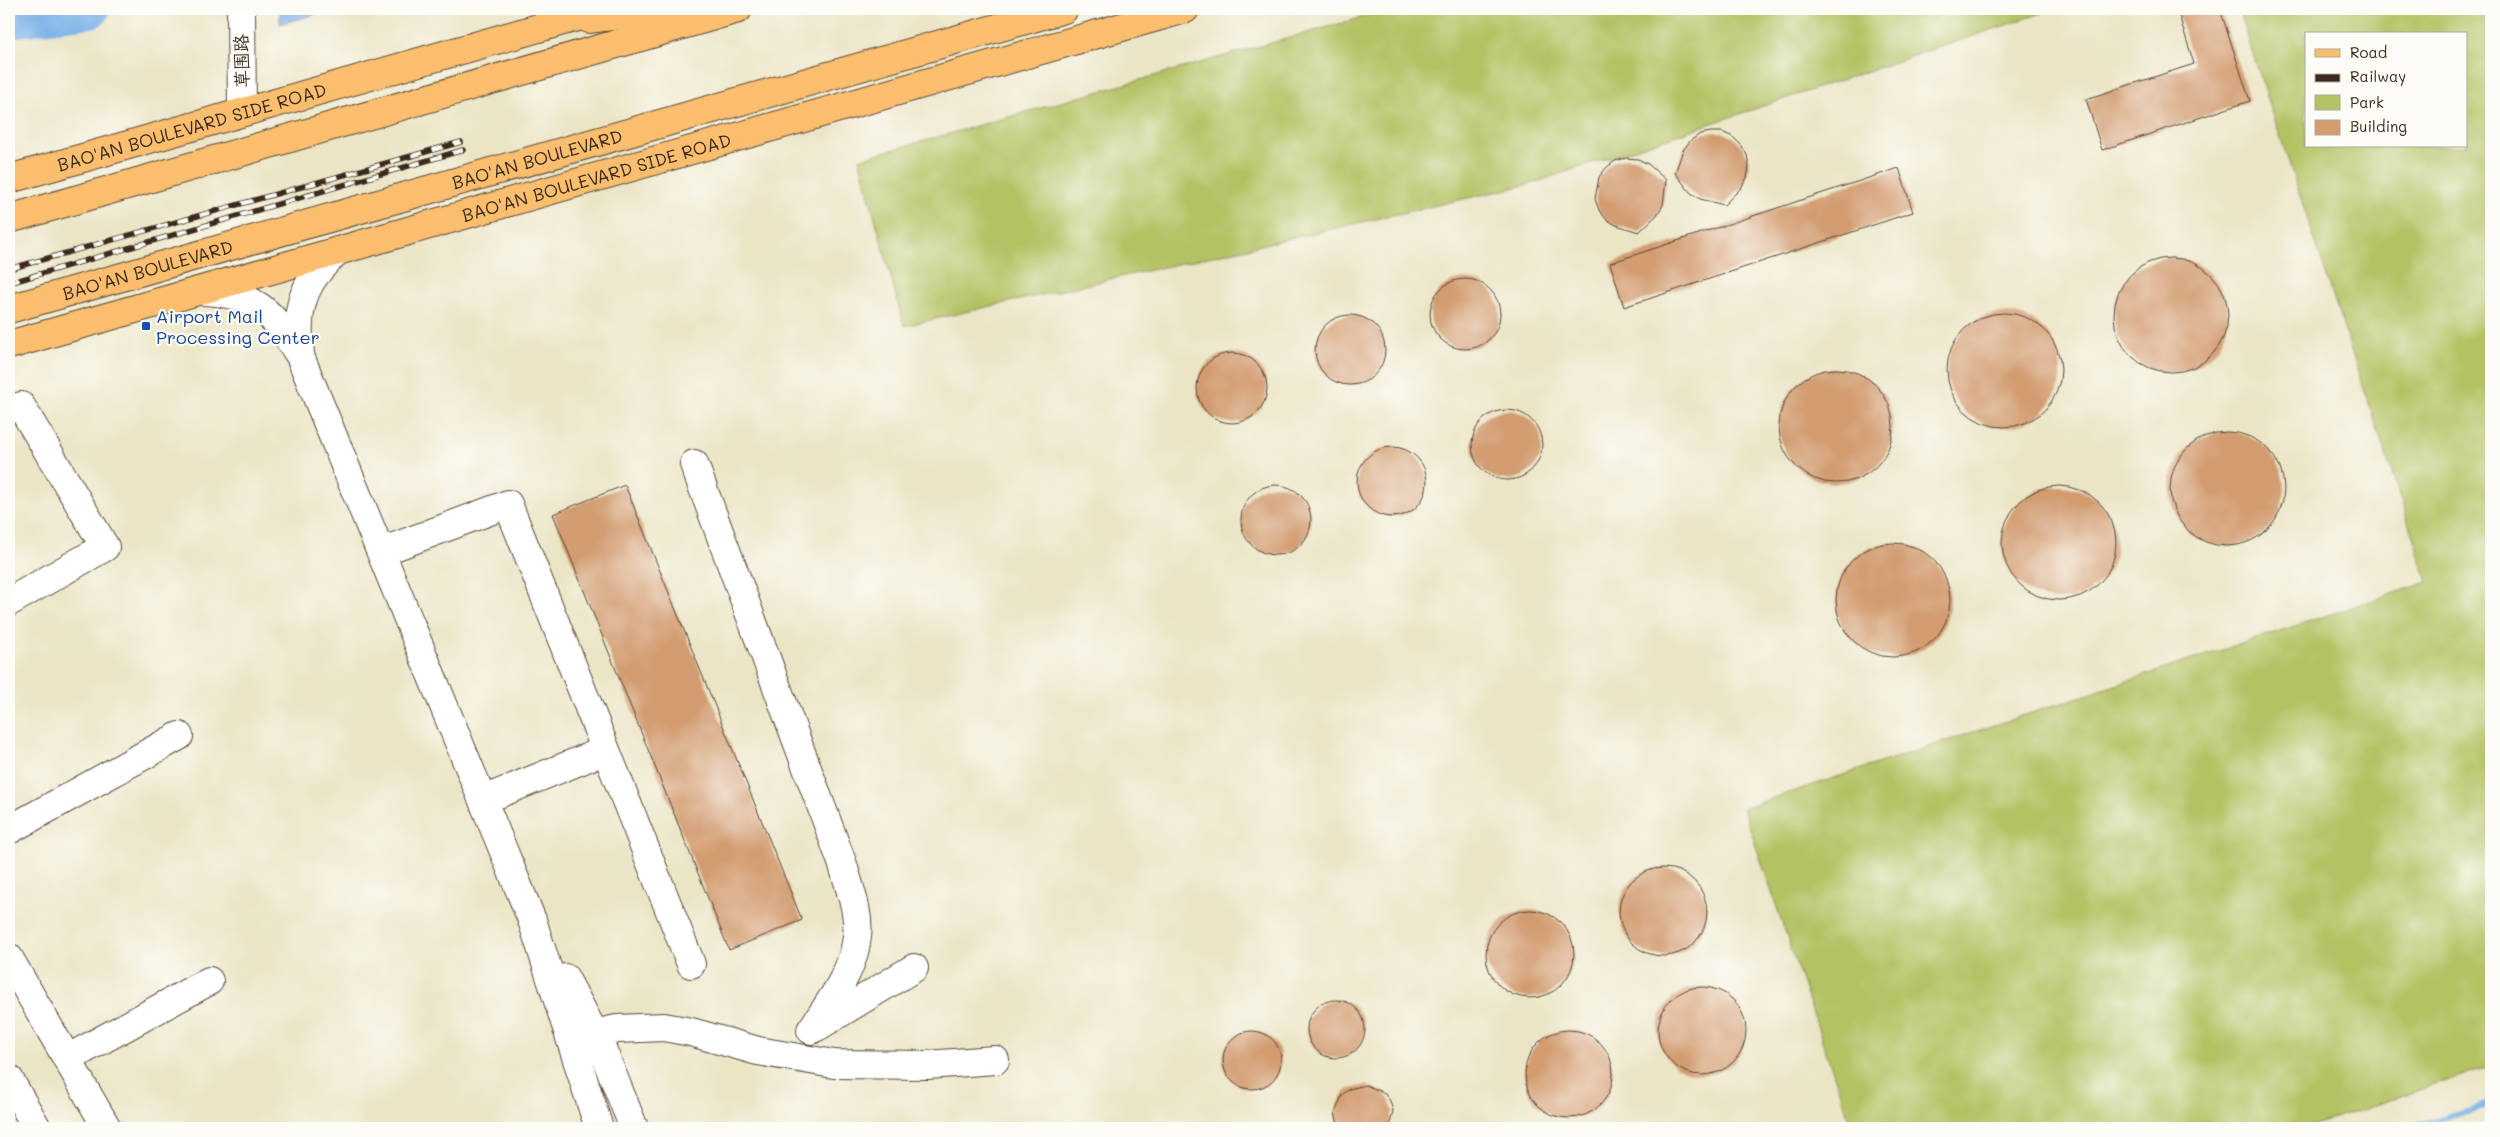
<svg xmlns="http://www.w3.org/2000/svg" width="2500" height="1137" font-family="Mali,'LXGW WenKai TC',sans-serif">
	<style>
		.green { fill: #b3c264; stroke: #777641; fill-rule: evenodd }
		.water { fill: #77afe7; stroke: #596c82 }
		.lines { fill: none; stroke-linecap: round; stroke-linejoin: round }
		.stream { stroke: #77afe7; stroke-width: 6 }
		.river { stroke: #77afe7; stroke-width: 38 }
		.building { fill: #d29b70 }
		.minor-casing { stroke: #554637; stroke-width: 30 }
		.major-casing { stroke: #554637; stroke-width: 30 }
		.minor { stroke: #fff; stroke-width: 28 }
		.major { stroke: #fabe6e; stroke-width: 28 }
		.rail-casing { stroke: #3b2a1e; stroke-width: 5.5 }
		.rail { stroke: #fdfcf7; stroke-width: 4; stroke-dasharray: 11; stroke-linecap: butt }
		.transit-dot { fill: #1a4fb4; stroke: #fdfcf7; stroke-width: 2 }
		.labels { text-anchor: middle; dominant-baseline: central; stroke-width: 4.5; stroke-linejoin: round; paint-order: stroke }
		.street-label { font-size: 18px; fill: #3b2a1e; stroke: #fdfcf7 }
		.transit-label { font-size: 18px; fill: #164399; stroke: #fdfcf7; text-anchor: start }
	</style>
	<rect width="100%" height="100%" fill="#fdfcf7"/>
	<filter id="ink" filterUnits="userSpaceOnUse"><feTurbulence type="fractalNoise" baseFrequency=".02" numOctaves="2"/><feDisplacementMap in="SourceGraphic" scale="10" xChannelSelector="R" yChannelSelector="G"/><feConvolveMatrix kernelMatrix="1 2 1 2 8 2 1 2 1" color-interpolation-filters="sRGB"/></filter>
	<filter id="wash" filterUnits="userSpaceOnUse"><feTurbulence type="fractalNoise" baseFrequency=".0096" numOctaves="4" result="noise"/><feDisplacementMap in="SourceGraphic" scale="20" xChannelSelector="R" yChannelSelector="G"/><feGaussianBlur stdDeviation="1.12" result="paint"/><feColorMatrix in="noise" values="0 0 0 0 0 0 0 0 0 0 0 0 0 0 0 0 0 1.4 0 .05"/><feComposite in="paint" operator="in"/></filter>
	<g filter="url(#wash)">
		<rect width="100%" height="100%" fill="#ebe5c6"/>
		<path class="green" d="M 1392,9 L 2054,9 L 1530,184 L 904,326 L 859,159 Z
			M 2238,9 L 2491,9 L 2491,1066 L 2305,1128 L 1852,1128 L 1743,808 L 2428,582 ZM 2306,34 L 2466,34 L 2466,146 L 2306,146 Z"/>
		<path class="water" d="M 280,9 L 335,9 L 280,24 Z"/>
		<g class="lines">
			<path class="stream" d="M 2409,1128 L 2491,1104"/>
			<path class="river" d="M 9,19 L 91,9"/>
		</g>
		<g id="blocks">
			<path class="building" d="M 2177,9 L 2220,9 L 2250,101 L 2102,150 L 2086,99 L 2194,64 Z
				M 1711,132 L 1722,132 L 1733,137 L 1741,145 L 1747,155 L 1749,166 L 1747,178 L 1741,188 L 1724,205 L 1700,199 L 1690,192 L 1675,173 L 1683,150 L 1690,141 L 1700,134 Z
				M 1626,158 L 1638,159 L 1648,164 L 1666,180 L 1663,205 L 1657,215 L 1639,232 L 1616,225 L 1606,219 L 1599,210 L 1595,199 L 1599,177 L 1606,168 L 1615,161 Z
				M 1899,168 L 1913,212 L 1624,307 L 1610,263 Z
				M2114 315a57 57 0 1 1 114 0a57 57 0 1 1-114 0Z
				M1430 314a35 35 0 1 1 70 0a35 35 0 1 1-70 0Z
				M1947 370a57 57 0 1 1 114 0a57 57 0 1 1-114 0Z
				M1315 350a35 35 0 1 1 70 0a35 35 0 1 1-70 0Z
				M1197 388a35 35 0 1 1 70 0a35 35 0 1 1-70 0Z
				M1779 426a57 57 0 1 1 114 0a57 57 0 1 1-114 0Z
				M1472 445a35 35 0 1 1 70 0a35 35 0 1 1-70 0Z
				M2170 489a57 57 0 1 1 114 0a57 57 0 1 1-114 0Z
				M1357 482a35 35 0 1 1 70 0a35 35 0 1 1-70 0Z
				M 625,485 L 802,920 L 729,950 L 553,514 Z
				M1241 520a35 35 0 1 1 70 0a35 35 0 1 1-70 0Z
				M2002 543a57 57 0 1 1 114 0a57 57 0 1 1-114 0Z
				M1836 600a57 57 0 1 1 114 0a57 57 0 1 1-114 0Z
				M1619 912a44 44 0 1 1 88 0a44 44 0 1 1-88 0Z
				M1486 954a44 44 0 1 1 88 0a44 44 0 1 1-88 0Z
				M1658 1031a44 44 0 1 1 88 0a44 44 0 1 1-88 0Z
				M1307 1029a29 29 0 1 1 58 0a29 29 0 1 1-58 0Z
				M1525 1074a44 44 0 1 1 88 0a44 44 0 1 1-88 0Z
				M1223 1060a29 29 0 1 1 58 0a29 29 0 1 1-58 0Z
				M 1366,1085 L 1384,1093 L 1390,1101 L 1393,1111 L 1389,1128 L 1339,1128 L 1335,1113 L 1342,1095 L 1349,1089 Z"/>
		</g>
	</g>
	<g filter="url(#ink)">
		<use href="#blocks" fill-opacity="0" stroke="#554637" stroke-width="1"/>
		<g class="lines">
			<g class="minor-casing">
				<path id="minor" d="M 241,9 L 242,112
					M 199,291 C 255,292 271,311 300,356 L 532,920 L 599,1128
					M 300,354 C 295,308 302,282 338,251
					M 9,409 L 21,406 L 105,547 L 9,602
					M 694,464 L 843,865 C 849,887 860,913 857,937 C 853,972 830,1002 811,1030
					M 381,552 L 508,504 L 691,964
					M 483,800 L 606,750
					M 9,830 L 179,736
					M 9,958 L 107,1128
					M 565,978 L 601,1046 L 634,1128
					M 817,1027 L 914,968
					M 594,1034 L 617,1029 L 664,1027 L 691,1032 L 758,1051 L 834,1064 L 927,1065 L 995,1060
					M 67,1059 L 209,981
					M 9,1079 L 37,1128"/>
			</g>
			<g class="major-casing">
				<g id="major">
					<path d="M 588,19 L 668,9"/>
					<path id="s1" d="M 9,179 L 605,9"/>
					<path d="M 9,219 L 738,9"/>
					<path id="s2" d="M 9,309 L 1064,9"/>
					<path id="s3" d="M 9,345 L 1185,9"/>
				</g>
			</g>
			<use href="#minor" class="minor"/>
			<use href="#major" class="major"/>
			<g class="rail-casing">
				<path id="rail" d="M 9,269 L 461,142
					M 9,283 L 463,150"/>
			</g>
			<use href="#rail" class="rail"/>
		</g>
	</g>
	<rect class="transit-dot" x="141" y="321" width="10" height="10" rx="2.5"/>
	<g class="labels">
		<g class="street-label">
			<text transform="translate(241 61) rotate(-91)">草围路</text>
			<text stroke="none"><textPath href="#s1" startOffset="190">BAO'AN BOULEVARD SIDE ROAD</textPath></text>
			<text stroke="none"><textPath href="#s2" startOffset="549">BAO'AN BOULEVARD</textPath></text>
			<text stroke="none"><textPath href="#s3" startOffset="611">BAO'AN BOULEVARD SIDE ROAD</textPath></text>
			<text stroke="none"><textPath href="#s2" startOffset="144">BAO'AN BOULEVARD</textPath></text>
		</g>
		<g class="transit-label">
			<text x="156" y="316">Airport Mail<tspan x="156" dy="21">Processing Center</tspan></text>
		</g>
	</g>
	<rect width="2500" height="1137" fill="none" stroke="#fdfcf7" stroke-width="30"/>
	<rect x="2305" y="32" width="162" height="115" fill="#fdfcf7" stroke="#afa8a0"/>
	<rect x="2315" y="49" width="25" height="8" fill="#fabe6e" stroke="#afa8a0"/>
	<text x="2350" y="58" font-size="15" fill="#3b2a1e">Road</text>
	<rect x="2315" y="74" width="25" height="8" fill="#3b2a1e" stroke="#afa8a0"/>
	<text x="2350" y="82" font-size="15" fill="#3b2a1e">Railway</text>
	<rect x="2315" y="95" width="25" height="15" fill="#b3c264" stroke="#afa8a0"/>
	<text x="2350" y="108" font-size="15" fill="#3b2a1e">Park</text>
	<rect x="2315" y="120" width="25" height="15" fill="#d29b70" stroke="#afa8a0"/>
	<text x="2350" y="132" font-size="15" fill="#3b2a1e">Building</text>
</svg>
